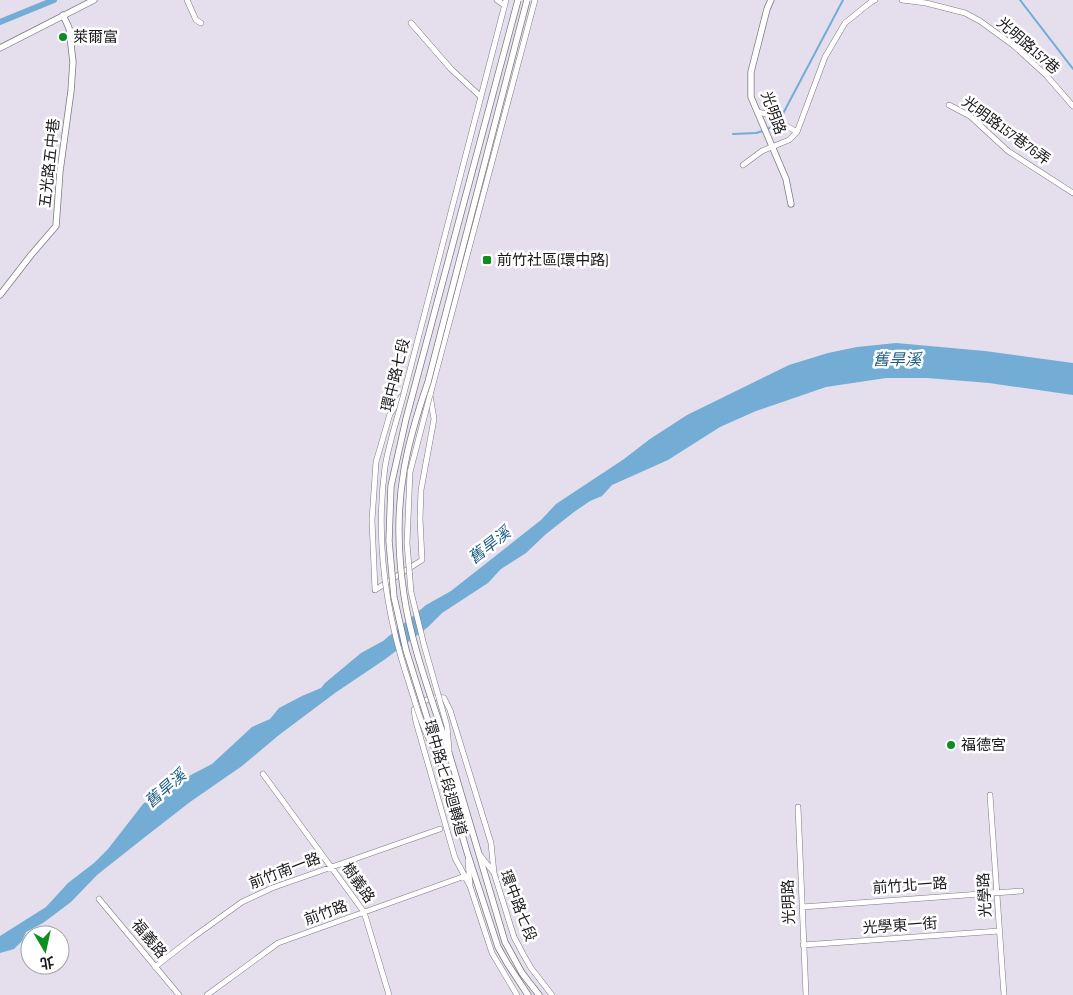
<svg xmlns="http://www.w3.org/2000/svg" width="1073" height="995" font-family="'Sofia Sans Condensed','Noto Sans TC',sans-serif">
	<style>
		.water { fill: #73acd5 }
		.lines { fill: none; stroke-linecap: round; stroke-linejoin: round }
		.stream { stroke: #73acd5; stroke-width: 2 }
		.canal { stroke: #73acd5; stroke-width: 6 }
		.minor-casing { stroke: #7e7985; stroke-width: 6 }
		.tertiary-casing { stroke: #7e7985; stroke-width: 7 }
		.minor { stroke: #fff; stroke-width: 5 }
		.tertiary { stroke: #fff; stroke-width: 5.5 }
		.minor-bridge-casing { stroke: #7e7985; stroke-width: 6; stroke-linecap: butt }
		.tertiary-bridge-casing { stroke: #7e7985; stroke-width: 7; stroke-linecap: butt }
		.minor-bridge { stroke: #fff; stroke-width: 5 }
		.tertiary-bridge { stroke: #fff; stroke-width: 5.5 }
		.poi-dot { fill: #0b8f1e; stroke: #fff; stroke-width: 2 }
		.labels { text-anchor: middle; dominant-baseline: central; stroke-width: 5; stroke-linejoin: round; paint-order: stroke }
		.poi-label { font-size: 15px; fill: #1b191e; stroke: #fff; text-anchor: start }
		.street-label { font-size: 15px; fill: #1b191e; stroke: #fff }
		.water-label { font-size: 16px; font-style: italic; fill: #1c5d85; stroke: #fff }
	</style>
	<rect width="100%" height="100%" fill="#e5dfed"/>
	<path class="water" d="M 896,343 L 985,351 L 1073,363 L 1073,395 L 989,383 L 927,378 L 886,378 L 826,387 L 756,411 L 720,427 L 668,460 L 612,485 L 602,496 L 590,501 L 574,512 L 546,534 L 526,553 L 501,569 L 488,583 L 442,613 L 428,627 L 384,660 L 335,693 L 279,735 L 242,766 L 190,802 L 145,837 L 97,875 L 71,902 L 43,923 L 26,932 L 22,941 L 14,949 L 0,953 L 0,936 L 46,907 L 68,883 L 94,863 L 108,849 L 143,804 L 164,789 L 212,764 L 252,727 L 270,719 L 279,708 L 302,696 L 321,688 L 325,683 L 361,653 L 383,641 L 426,605 L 451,591 L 541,520 L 556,504 L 624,459 L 650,439 L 687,415 L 789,365 L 828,353 L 857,347 Z"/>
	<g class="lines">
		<path class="stream" d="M 1020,0 L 1073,69
			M 767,129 L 777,125 L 843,0
			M 733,134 L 756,133 L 763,131"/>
		<path class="canal" d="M 0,22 L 54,0"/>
		<g class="minor-casing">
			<path id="minor" d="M 187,0 L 196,20 L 201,23
				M 497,0 L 504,5
				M 506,0 L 404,393 L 390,414 L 376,462 L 372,520 L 375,590 L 422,560 L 420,519 L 421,490 L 434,419 L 430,395 L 535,0
				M 902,0 L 926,3 L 965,13 L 980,21 L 1013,45 L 1046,75 L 1073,106
				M 411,23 L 451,69 L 480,96
				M 949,105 L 970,116 L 1008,151 L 1073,193
				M 758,112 L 766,114 L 797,132
				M 743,165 L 762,151 L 789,140 L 797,132 L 825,57 L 845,23 L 871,2 L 875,0
				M 263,774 L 364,912 L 389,995
				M 990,795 L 1004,995
				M 798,807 L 806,995
				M 480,855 L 494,873 L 514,937 L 523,954 L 531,968 L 552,995
				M 468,860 L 470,886 L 492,953 L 517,995
				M 470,886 L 455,858 L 416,722 L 414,710 C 420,701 434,695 444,698 L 450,710 L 491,843 L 494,873
				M 99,899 L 179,995
				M 802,907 L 1021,891
				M 803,945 L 999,931
				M 155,967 L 192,938 L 242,902 L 272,888 L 440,829
				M 207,995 L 278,943 L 465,876"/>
		</g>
		<g class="tertiary-casing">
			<path id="tertiary" d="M 771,0 L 767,9 L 751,72 L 751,97 L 786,179 L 791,204
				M 0,48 L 94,0
				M 0,295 L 31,255 L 56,226 L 60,171 L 71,91 L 73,62 L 69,28 L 63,15
				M 449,753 L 505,942 L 522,973 L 539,995
				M 439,756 L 467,852 L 498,947 L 507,963 L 528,995"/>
		</g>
		<use href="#minor" class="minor"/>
		<use href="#tertiary" class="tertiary"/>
		<g class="minor-bridge-casing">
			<path id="minor-bridge" d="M 404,393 C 398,417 389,442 385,467 C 375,541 385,610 408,680 C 416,704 422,730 436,751
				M 430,395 L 410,472 L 407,543 L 411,592 L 424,645 L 447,726 L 449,750"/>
		</g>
		<g class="tertiary-bridge-casing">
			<path id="tertiary-bridge" d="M 449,753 C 433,701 412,649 404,595 C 398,555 397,510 404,470 C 409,440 418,411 428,382 L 527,0
				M 439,756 L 406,650 L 394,597 L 389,541 L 391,486 L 406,419 L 518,0"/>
		</g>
		<use href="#minor-bridge" class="minor-bridge"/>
		<use href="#tertiary-bridge" class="tertiary-bridge"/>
	</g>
	<g class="poi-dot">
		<circle cx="63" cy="37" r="5"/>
		<rect x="482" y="255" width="10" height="10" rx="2.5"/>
		<circle cx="951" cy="745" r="5"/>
	</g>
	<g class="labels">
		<g class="poi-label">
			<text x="73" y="37">萊爾富</text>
			<text x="497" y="260">前竹社區(環中路)</text>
			<text x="961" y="745">福德宮</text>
		</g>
		<g class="street-label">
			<text transform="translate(1028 46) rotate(41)">光明路157巷</text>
			<text transform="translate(773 113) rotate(70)">光明路</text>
			<text transform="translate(1006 131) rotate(36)">光明路157巷76弄</text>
			<text transform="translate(50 163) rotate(-84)">五光路五中巷</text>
			<text transform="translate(396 375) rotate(-76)">環中路七段</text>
			<text transform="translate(445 778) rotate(74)">環中路七段迴轉道</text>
			<text transform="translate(285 871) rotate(-21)">前竹南一路</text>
			<text transform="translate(358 883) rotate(55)">樹義路</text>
			<text transform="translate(910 886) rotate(-4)">前竹北一路</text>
			<text transform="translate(985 895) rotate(-93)">光學路</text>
			<text transform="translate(789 902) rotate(-92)">光明路</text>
			<text transform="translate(518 906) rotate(69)">環中路七段</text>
			<text transform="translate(326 913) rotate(-20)">前竹路</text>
			<text transform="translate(900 926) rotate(-4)">光學東一街</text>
			<text transform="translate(149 939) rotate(50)">福義路</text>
		</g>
		<g class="water-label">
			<text x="897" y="360">舊旱溪</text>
			<text transform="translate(490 546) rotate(-38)">舊旱溪</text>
			<text transform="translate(166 789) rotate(-41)">舊旱溪</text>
		</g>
	</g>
	<g transform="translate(45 950) rotate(171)"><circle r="24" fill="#ffffff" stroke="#a4a3a5"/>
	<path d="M0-4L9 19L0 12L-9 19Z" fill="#0b8f1e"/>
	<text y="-8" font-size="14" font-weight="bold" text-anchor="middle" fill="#1b191e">北</text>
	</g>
</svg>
